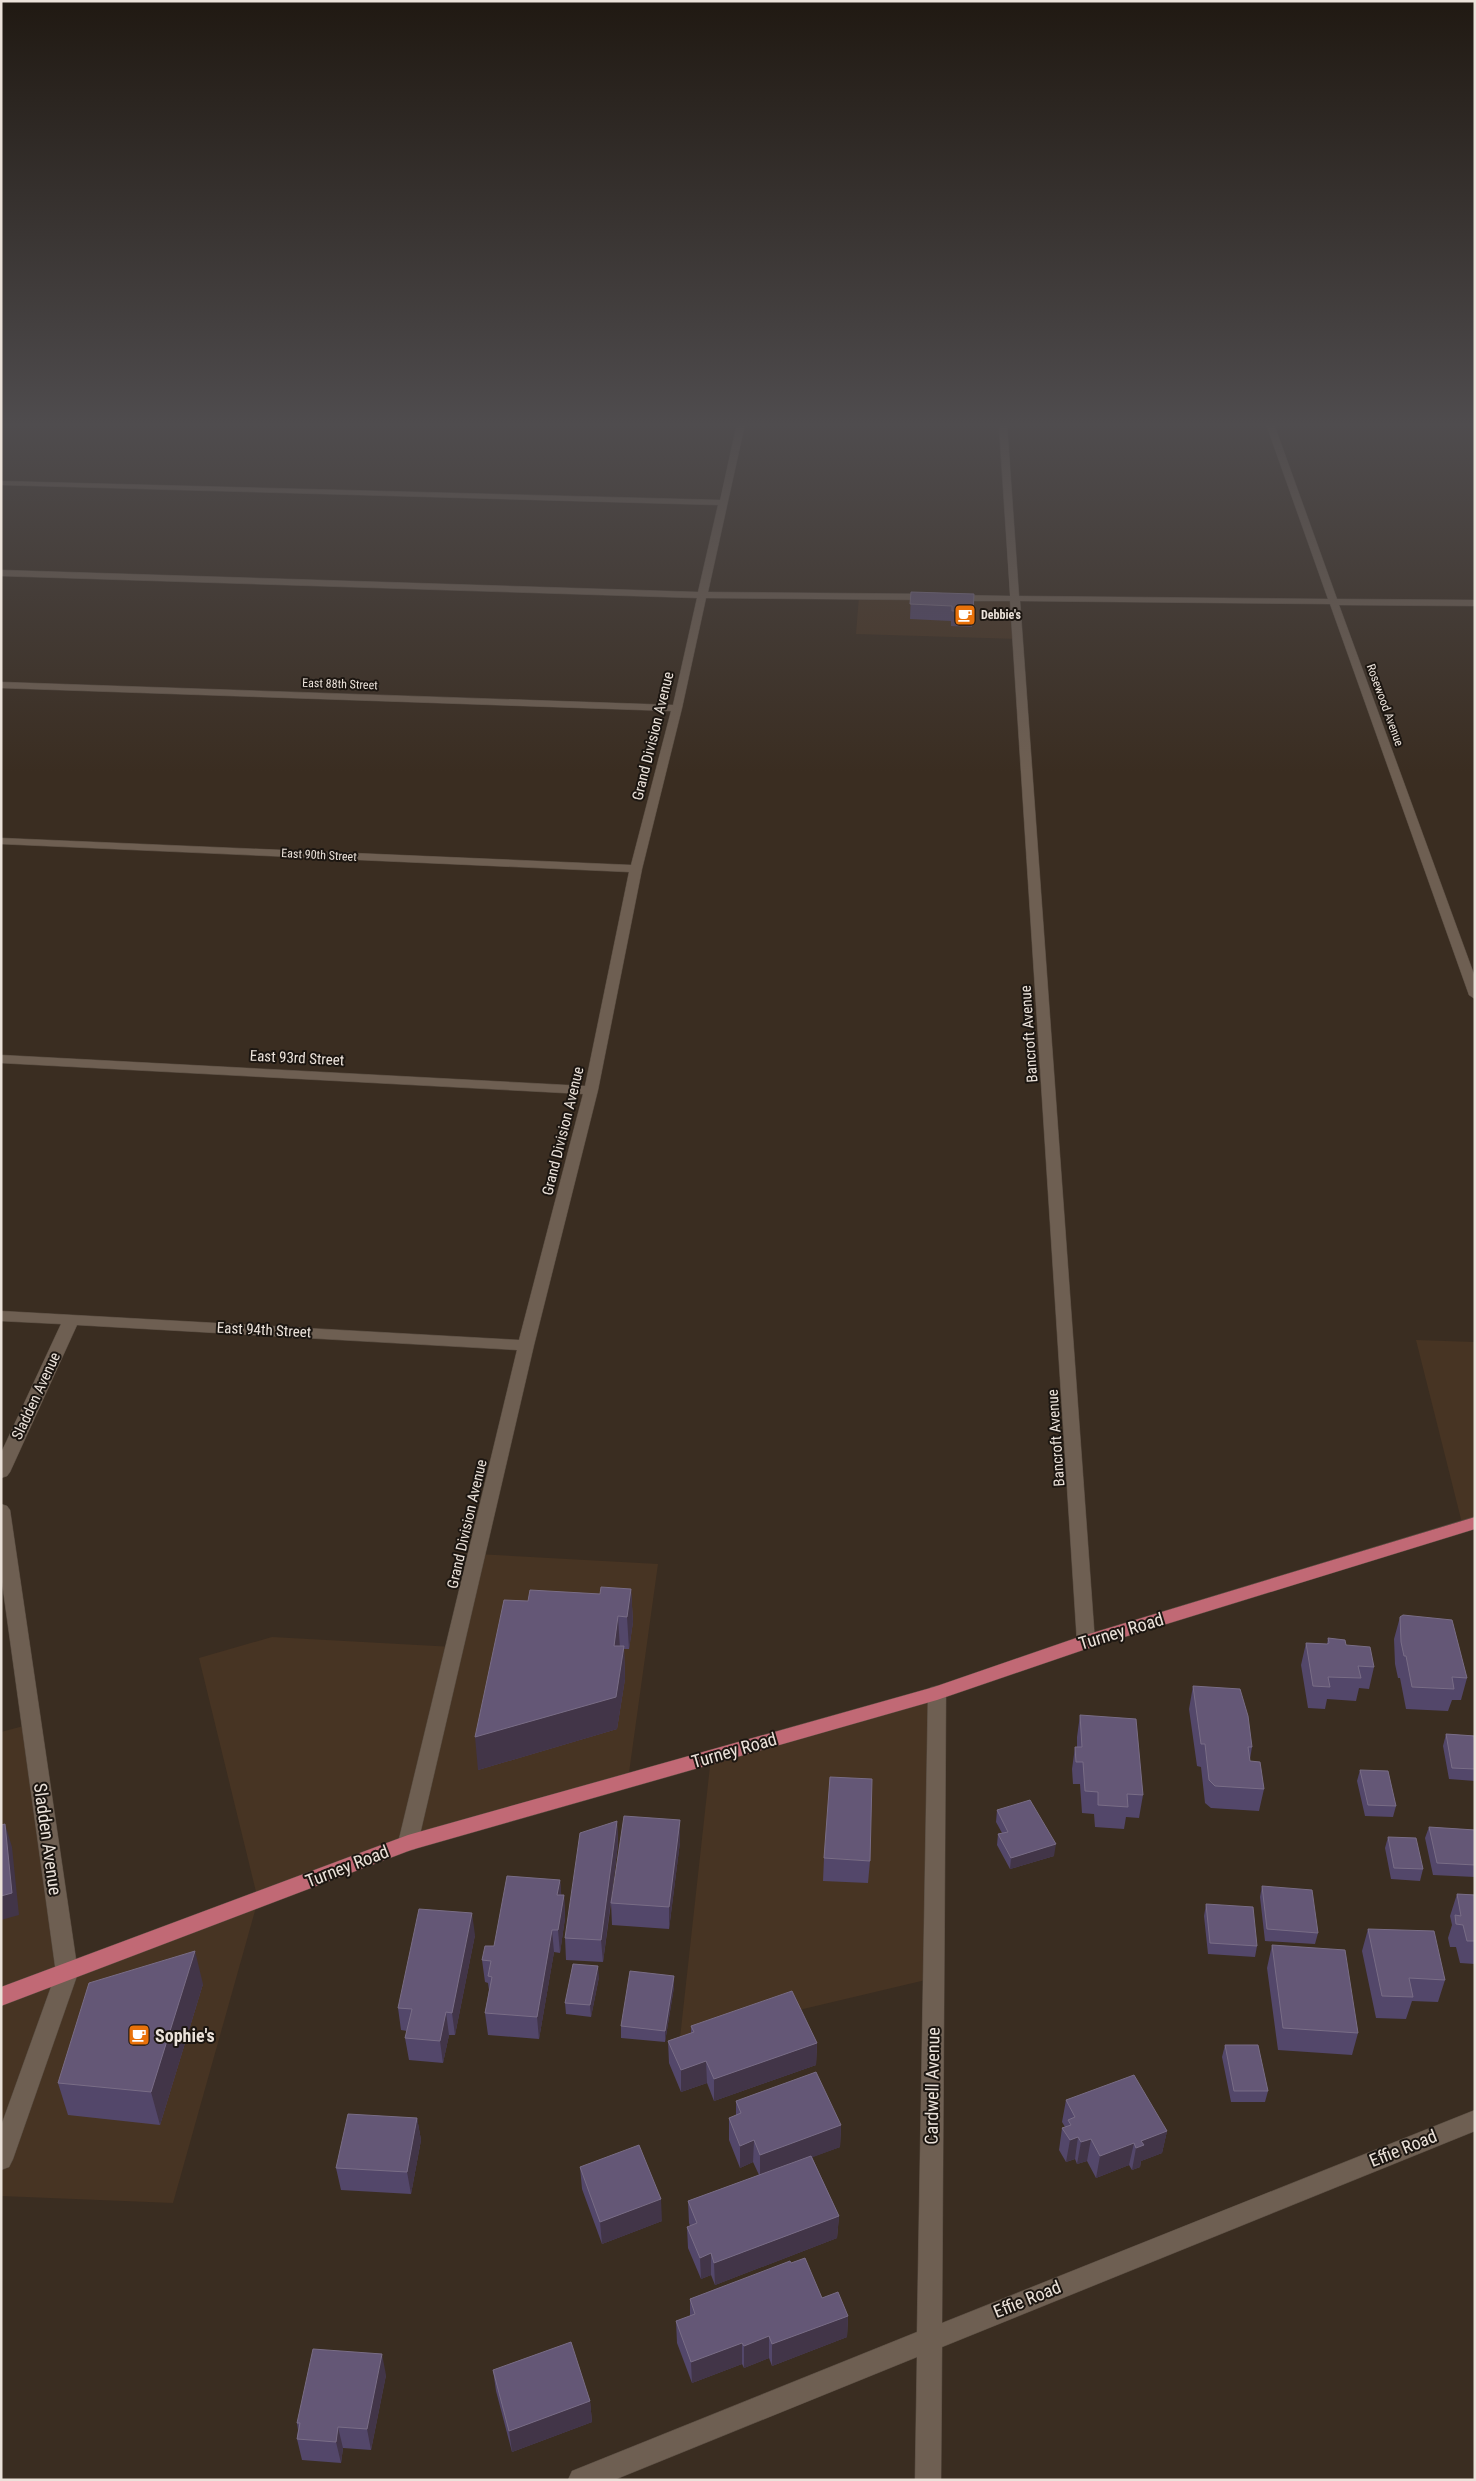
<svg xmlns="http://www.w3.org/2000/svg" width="1476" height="2481" font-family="'Roboto Condensed',sans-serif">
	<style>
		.built { fill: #473423 }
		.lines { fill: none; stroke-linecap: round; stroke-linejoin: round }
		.minor-casing { stroke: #564a3f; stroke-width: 1 }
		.major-casing { stroke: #564a3f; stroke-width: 1 }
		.minor { fill: #6e5f52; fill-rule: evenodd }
		.major { fill: #c16975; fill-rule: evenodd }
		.wall { fill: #53476a }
		.shaded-wall { fill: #423548 }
		.building { fill: #645776; stroke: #796d86 }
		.labels { text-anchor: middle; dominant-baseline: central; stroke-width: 4; stroke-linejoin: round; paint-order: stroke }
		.far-poi-label { font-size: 12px; font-weight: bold; fill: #ebe2da; stroke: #1c1611; text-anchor: start }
		.far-street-label { font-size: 12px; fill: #ebe2da; stroke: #1c1611 }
		.street-label { font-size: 15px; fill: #ebe2da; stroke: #1c1611 }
		.near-street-label { font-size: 18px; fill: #ebe2da; stroke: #1c1611 }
		.near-poi-label { font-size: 18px; font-weight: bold; fill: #ebe2da; stroke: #1c1611; text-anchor: start }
	</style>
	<rect width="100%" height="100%" fill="#3a2d21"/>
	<path class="built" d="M 859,596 L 1015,598 L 1018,639 L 856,634 Z
		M 1416,1340 L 1475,1342 L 1475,1523 L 1463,1527 Z
		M 476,1554 L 658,1564 L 628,1780 L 408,1843 L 258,1900 L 173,2203 L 1,2196 L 1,1732 L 31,1724 L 66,1973 L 258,1900 L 199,1658 L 272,1637 L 454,1647 Z
		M 937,1693 L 934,1978 L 680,2038 L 711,1757 Z"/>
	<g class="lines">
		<g class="minor-casing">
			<path id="minor" d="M 737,424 L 745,424 L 708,592 L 931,594 L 936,597 L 931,600 L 706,598 L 682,708 L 642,869 L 598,1090 L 534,1345 L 418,1843 L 415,1849 L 408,1851 L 401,1849 L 398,1843 L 517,1350 L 77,1325 L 10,1472 L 7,1476 L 1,1478 L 1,1453 L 61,1324 L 1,1321 L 1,1311 L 519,1340 L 583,1094 L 1,1063 L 1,1055 L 585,1086 L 629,872 L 1,844 L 1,838 L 631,865 L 671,711 L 1,688 L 1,682 L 673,705 L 697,598 L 1,576 L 1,570 L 698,592 L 718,505 L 1,485 L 1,481 L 720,500 Z
				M 999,424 L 1007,424 L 1019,596 L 1328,599 L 1266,424 L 1274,424 L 1337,599 L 1475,600 L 1475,606 L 1339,605 L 1475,977 L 1475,999 L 1469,995 L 1330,604 L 1020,601 L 1095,1642 L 1093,1647 L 1086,1649 L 1079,1647 L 1077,1642 L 1010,601 L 954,601 L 949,598 L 954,595 L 1010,596 Z
				M 1,1504 L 7,1506 L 10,1510 L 78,1973 L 13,2159 L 9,2167 L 1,2170 L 1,2126 L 56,1973 L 1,1575 Z
				M 937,1686 L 944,1688 L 946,1693 L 942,2323 L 1475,2110 L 1475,2131 L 942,2347 L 941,2480 L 915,2480 L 917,2357 L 614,2480 L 568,2480 L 572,2471 L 917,2332 L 928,1693 L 930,1688 Z"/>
		</g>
		<g class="major-casing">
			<path id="major" d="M 1475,1517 L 1475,1529 L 1092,1647 L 937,1700 L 411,1850 L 1,2006 L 1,1987 L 408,1835 L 934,1687 L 1079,1637 Z"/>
		</g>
		<use href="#minor" class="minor"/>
		<use href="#major" class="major"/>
	</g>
	<path class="wall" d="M 911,592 L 974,594 L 972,627 L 951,626 L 951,621 L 910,619 Z
		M 631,1589 L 633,1622 L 629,1649 L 624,1649 L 625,1679 L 617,1729 L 478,1770 L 528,1601 L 600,1594 Z
		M 1400,1617 L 1467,1678 L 1461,1700 L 1452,1700 L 1448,1711 L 1406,1709 L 1400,1678 L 1398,1678 L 1395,1664 L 1394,1639 Z
		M 1328,1638 L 1346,1645 L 1374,1667 L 1369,1689 L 1359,1688 L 1356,1701 L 1327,1699 L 1325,1709 L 1308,1708 L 1301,1665 L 1306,1643 L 1327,1644 Z
		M 1193,1686 L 1252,1747 L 1250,1759 L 1250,1761 L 1264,1789 L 1259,1811 L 1211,1808 L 1205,1803 L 1201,1767 L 1197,1766 L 1189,1709 Z
		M 1080,1715 L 1143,1795 L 1139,1818 L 1126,1817 L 1124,1829 L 1095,1827 L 1094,1814 L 1082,1813 L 1080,1784 L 1073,1784 L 1072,1769 L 1075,1747 L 1077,1747 L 1077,1737 Z
		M 1446,1734 L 1475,1736 L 1475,1781 L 1449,1779 L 1443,1746 Z
		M 1360,1770 L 1396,1806 L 1393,1817 L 1365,1816 L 1357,1781 Z
		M 997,1810 L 1054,1856 L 1010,1869 L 997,1845 L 998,1834 L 1002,1833 L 996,1822 Z
		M 617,1821 L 618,1844 L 611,1899 L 680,1842 L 669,1929 L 612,1925 L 611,1903 L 603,1962 L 566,1960 L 565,1938 Z
		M 1429,1827 L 1475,1830 L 1475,1877 L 1433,1875 L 1425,1838 Z
		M 1388,1837 L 1423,1869 L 1420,1881 L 1391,1879 L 1385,1848 Z
		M 824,1858 L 870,1861 L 868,1883 L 823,1881 Z
		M 560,1880 L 561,1895 L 564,1895 L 565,1918 L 560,1953 L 554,1952 L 539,2039 L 488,2035 L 485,2013 L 489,1990 L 488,1983 L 485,1982 L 482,1960 L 494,1946 Z
		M 1262,1886 L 1318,1933 L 1315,1944 L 1265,1941 L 1260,1897 Z
		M 1457,1894 L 1475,1895 L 1475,1964 L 1460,1963 L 1456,1947 L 1450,1947 L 1448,1938 L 1452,1925 L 1450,1916 Z
		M 1206,1904 L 1257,1946 L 1255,1957 L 1208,1954 L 1204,1916 Z
		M 1368,1929 L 1445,1980 L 1438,2002 L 1412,2001 L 1406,2019 L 1376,2018 L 1362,1951 Z
		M 475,1935 L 455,2035 L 449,2035 L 443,2063 L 409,2060 L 405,2038 L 407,2031 L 401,2030 L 398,2008 Z
		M 1272,1945 L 1358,2033 L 1352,2055 L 1278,2050 L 1267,1968 Z
		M 599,1977 L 591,2017 L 566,2014 L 565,2003 Z
		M 203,1984 L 160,2125 L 68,2115 L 58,2083 Z
		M 674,1987 L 665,2042 L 621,2038 L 621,2026 Z
		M 691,2026 L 817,2043 L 816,2065 L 714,2101 L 707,2083 L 681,2092 L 669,2063 L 668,2041 L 691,2033 Z
		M 1225,2045 L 1268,2091 L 1265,2102 L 1231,2102 L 1222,2057 Z
		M 1066,2100 L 1167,2131 L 1162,2153 L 1141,2161 L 1140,2167 L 1132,2170 L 1129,2165 L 1096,2178 L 1087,2161 L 1077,2164 L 1075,2159 L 1066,2162 L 1059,2150 L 1062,2128 L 1065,2127 L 1062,2122 Z
		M 736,2101 L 841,2125 L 840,2147 L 812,2157 L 839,2216 L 837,2238 L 715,2285 L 711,2275 L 701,2279 L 688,2248 L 687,2227 L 690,2226 L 689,2223 L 688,2201 L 759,2175 L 753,2162 L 740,2168 L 729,2140 L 729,2118 L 736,2116 Z
		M 417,2118 L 421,2140 L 411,2194 L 341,2190 L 336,2168 Z
		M 580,2167 L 662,2221 L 602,2244 L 582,2189 Z
		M 791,2263 L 822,2298 L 848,2316 L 847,2337 L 772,2366 L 769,2358 L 744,2368 L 742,2364 L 692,2383 L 677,2343 L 676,2321 L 690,2316 L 690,2299 Z
		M 493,2370 L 590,2401 L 592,2422 L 512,2452 L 496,2391 Z
		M 386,2375 L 371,2450 L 343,2448 L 341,2463 L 302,2460 L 297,2439 L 298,2430 L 297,2423 Z"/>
	<path class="shaded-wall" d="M 631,1589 L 633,1622 L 629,1649 L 627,1617 Z
		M 618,1616 L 620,1649 L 614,1646 Z
		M 624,1646 L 625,1679 L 617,1729 L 478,1770 L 475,1737 Z
		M 680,1820 L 680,1842 L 669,1929 L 669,1907 Z
		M 617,1821 L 618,1844 L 603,1962 L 601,1940 Z
		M 5,1824 L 12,1847 L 19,1915 L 1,1920 L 1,1896 Z
		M 1056,1844 L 1054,1856 L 1010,1869 L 1011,1858 Z
		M 560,1880 L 562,1902 L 557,1895 Z
		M 564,1895 L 565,1918 L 560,1953 L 558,1930 Z
		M 472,1913 L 475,1935 L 455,2035 L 452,2013 Z
		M 552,1930 L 554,1952 L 539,2039 L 537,2017 Z
		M 195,1951 L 203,1984 L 160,2125 L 151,2092 Z
		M 598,1966 L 599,1977 L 591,2017 L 590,2005 Z
		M 674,1976 L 674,1987 L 665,2042 L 665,2031 Z
		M 446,2012 L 449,2035 L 443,2063 L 440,2041 Z
		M 817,2043 L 816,2065 L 714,2101 L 714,2079 Z
		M 706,2061 L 707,2083 L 681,2092 L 681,2070 Z
		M 417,2118 L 421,2140 L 411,2194 L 407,2172 Z
		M 841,2125 L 840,2147 L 760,2177 L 760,2155 Z
		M 1167,2131 L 1162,2153 L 1141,2161 L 1140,2167 L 1132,2170 L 1136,2148 L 1141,2141 Z
		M 1078,2137 L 1075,2159 L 1066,2162 L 1070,2140 Z
		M 1091,2139 L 1087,2161 L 1077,2164 L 1081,2142 Z
		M 754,2140 L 753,2162 L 740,2168 L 740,2146 Z
		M 1134,2143 L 1129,2165 L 1096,2178 L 1100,2156 Z
		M 661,2199 L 662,2221 L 602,2244 L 600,2222 Z
		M 839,2216 L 837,2238 L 715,2285 L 714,2263 Z
		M 711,2253 L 711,2275 L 701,2279 L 700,2258 Z
		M 848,2316 L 847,2337 L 772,2366 L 772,2344 Z
		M 769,2336 L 769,2358 L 744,2368 L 744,2346 Z
		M 742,2343 L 742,2364 L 692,2383 L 691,2362 Z
		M 382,2354 L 386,2375 L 371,2450 L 367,2429 Z
		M 590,2401 L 592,2422 L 512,2452 L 509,2431 Z
		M 338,2427 L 343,2448 L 341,2463 L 336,2442 Z"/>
	<path class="building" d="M 911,592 L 974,594 L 973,611 L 952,611 L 952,606 L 910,604 Z
		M 601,1587 L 631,1589 L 627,1617 L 618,1616 L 614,1646 L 624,1646 L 616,1697 L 475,1737 L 504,1600 L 528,1601 L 530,1590 L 600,1594 Z
		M 1403,1615 L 1452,1620 L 1467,1678 L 1452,1677 L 1454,1689 L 1412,1687 L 1406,1656 L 1404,1656 L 1401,1642 L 1400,1617 Z
		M 1328,1638 L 1345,1640 L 1346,1645 L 1370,1647 L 1374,1667 L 1358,1666 L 1361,1678 L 1328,1677 L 1330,1687 L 1313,1686 L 1306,1643 L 1327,1644 L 1329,1643 Z
		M 1193,1686 L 1240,1689 L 1248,1716 L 1252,1747 L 1248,1747 L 1250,1761 L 1260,1762 L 1264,1789 L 1215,1786 L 1209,1780 L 1205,1744 L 1201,1744 Z
		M 1080,1715 L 1136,1719 L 1143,1795 L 1127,1794 L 1128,1807 L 1098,1805 L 1098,1792 L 1085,1791 L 1083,1762 L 1076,1762 L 1075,1747 L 1082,1747 Z
		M 1446,1734 L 1475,1736 L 1475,1769 L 1452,1768 Z
		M 1360,1770 L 1388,1771 L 1396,1806 L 1368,1805 Z
		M 830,1777 L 872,1779 L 870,1861 L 824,1858 Z
		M 1030,1800 L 1056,1844 L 1011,1858 L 998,1834 L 1008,1832 L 997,1810 Z
		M 624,1816 L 680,1820 L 669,1907 L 611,1903 Z
		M 617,1821 L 601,1940 L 565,1938 L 580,1833 Z
		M 5,1824 L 12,1893 L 1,1896 L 1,1825 Z
		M 1429,1827 L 1475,1830 L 1475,1865 L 1437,1863 Z
		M 1388,1837 L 1416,1838 L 1423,1869 L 1394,1868 Z
		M 507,1876 L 560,1880 L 557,1895 L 564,1895 L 558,1930 L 552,1930 L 537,2017 L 485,2013 L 492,1977 L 488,1976 L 491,1961 L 482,1960 L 485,1946 L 494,1946 Z
		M 1262,1886 L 1312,1890 L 1318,1933 L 1267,1929 Z
		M 1457,1894 L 1475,1895 L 1475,1941 L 1467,1941 L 1463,1925 L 1456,1924 L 1455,1915 L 1461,1916 Z
		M 1206,1904 L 1253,1907 L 1257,1946 L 1210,1943 Z
		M 419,1909 L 472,1913 L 452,2013 L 446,2012 L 440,2041 L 405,2038 L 412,2009 L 398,2008 Z
		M 1368,1929 L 1434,1931 L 1445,1980 L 1409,1978 L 1413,1997 L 1382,1996 Z
		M 1272,1945 L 1345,1950 L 1358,2033 L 1283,2028 Z
		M 195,1951 L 151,2092 L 58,2083 L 89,1983 Z
		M 573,1964 L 598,1966 L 590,2005 L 565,2003 Z
		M 630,1971 L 674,1976 L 665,2031 L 621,2026 Z
		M 792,1991 L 817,2043 L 714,2079 L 706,2061 L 681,2070 L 668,2041 L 694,2032 L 691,2026 Z
		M 1225,2045 L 1258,2045 L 1268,2091 L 1234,2091 Z
		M 816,2072 L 841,2125 L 760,2155 L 754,2140 L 740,2146 L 729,2118 L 741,2113 L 736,2101 Z
		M 1134,2075 L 1167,2131 L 1141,2141 L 1144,2145 L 1136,2148 L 1134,2143 L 1100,2156 L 1091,2139 L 1081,2142 L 1078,2137 L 1070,2140 L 1062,2128 L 1071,2125 L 1068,2120 L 1075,2117 L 1066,2100 Z
		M 348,2114 L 417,2118 L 407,2172 L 336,2168 Z
		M 639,2145 L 661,2199 L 600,2222 L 580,2167 Z
		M 811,2156 L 839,2216 L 714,2263 L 711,2253 L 700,2258 L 687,2227 L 697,2223 L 688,2201 Z
		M 805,2258 L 822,2298 L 838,2292 L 848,2316 L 772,2344 L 769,2336 L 744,2346 L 742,2343 L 691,2362 L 676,2321 L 695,2314 L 690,2299 L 790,2261 L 791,2263 Z
		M 571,2342 L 590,2401 L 509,2431 L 493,2370 Z
		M 313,2349 L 382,2354 L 367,2429 L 338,2427 L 336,2442 L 297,2439 L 300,2423 L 297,2423 Z"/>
	<linearGradient id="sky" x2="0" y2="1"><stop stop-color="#201912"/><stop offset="0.55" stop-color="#4f4c4e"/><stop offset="1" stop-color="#4f4c4e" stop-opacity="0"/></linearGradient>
	<rect width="1476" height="772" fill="url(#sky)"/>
	<defs>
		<g id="cafe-square" transform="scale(1.125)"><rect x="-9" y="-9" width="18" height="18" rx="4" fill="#e8710a" stroke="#1c1611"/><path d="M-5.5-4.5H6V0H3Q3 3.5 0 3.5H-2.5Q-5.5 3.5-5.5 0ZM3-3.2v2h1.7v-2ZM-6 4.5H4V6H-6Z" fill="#fff"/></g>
	</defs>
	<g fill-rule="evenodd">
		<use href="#cafe-square" x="965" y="615"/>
		<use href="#cafe-square" x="139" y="2035"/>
	</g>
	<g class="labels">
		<g class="far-poi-label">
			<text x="981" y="615">Debbie's</text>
		</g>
		<g class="far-street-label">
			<text transform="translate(340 684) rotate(2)">East 88th Street</text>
			<text transform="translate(1385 705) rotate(70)">Rosewood Avenue</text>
			<text transform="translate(319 855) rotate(3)">East 90th Street</text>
		</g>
		<g class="street-label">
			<text transform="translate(653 736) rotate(-76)">Grand Division Avenue</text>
			<text transform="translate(1029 1034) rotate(-94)">Bancroft Avenue</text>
			<text transform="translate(297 1058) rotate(3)">East 93rd Street</text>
			<text transform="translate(563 1131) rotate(-76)">Grand Division Avenue</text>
			<text transform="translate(264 1330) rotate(3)">East 94th Street</text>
			<text transform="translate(36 1396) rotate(-65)">Sladden Avenue</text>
			<text transform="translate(1056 1438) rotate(-94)">Bancroft Avenue</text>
			<text transform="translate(467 1524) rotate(-77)">Grand Division Avenue</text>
		</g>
		<g class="near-street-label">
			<text transform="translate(1121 1631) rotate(-17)">Turney Road</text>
			<text transform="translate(734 1750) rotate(-16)">Turney Road</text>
			<text transform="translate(48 1839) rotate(82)">Sladden Avenue</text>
			<text transform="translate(347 1866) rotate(-21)">Turney Road</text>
			<text transform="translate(932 2086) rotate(-89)">Cardwell Avenue</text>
			<text transform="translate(1403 2148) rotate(-22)">Effie Road</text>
			<text transform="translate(1027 2299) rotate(-22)">Effie Road</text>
		</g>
		<g class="near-poi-label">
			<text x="155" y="2035">Sophie's</text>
		</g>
	</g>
	<rect width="1476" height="2481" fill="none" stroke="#ebe2da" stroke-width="5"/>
</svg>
